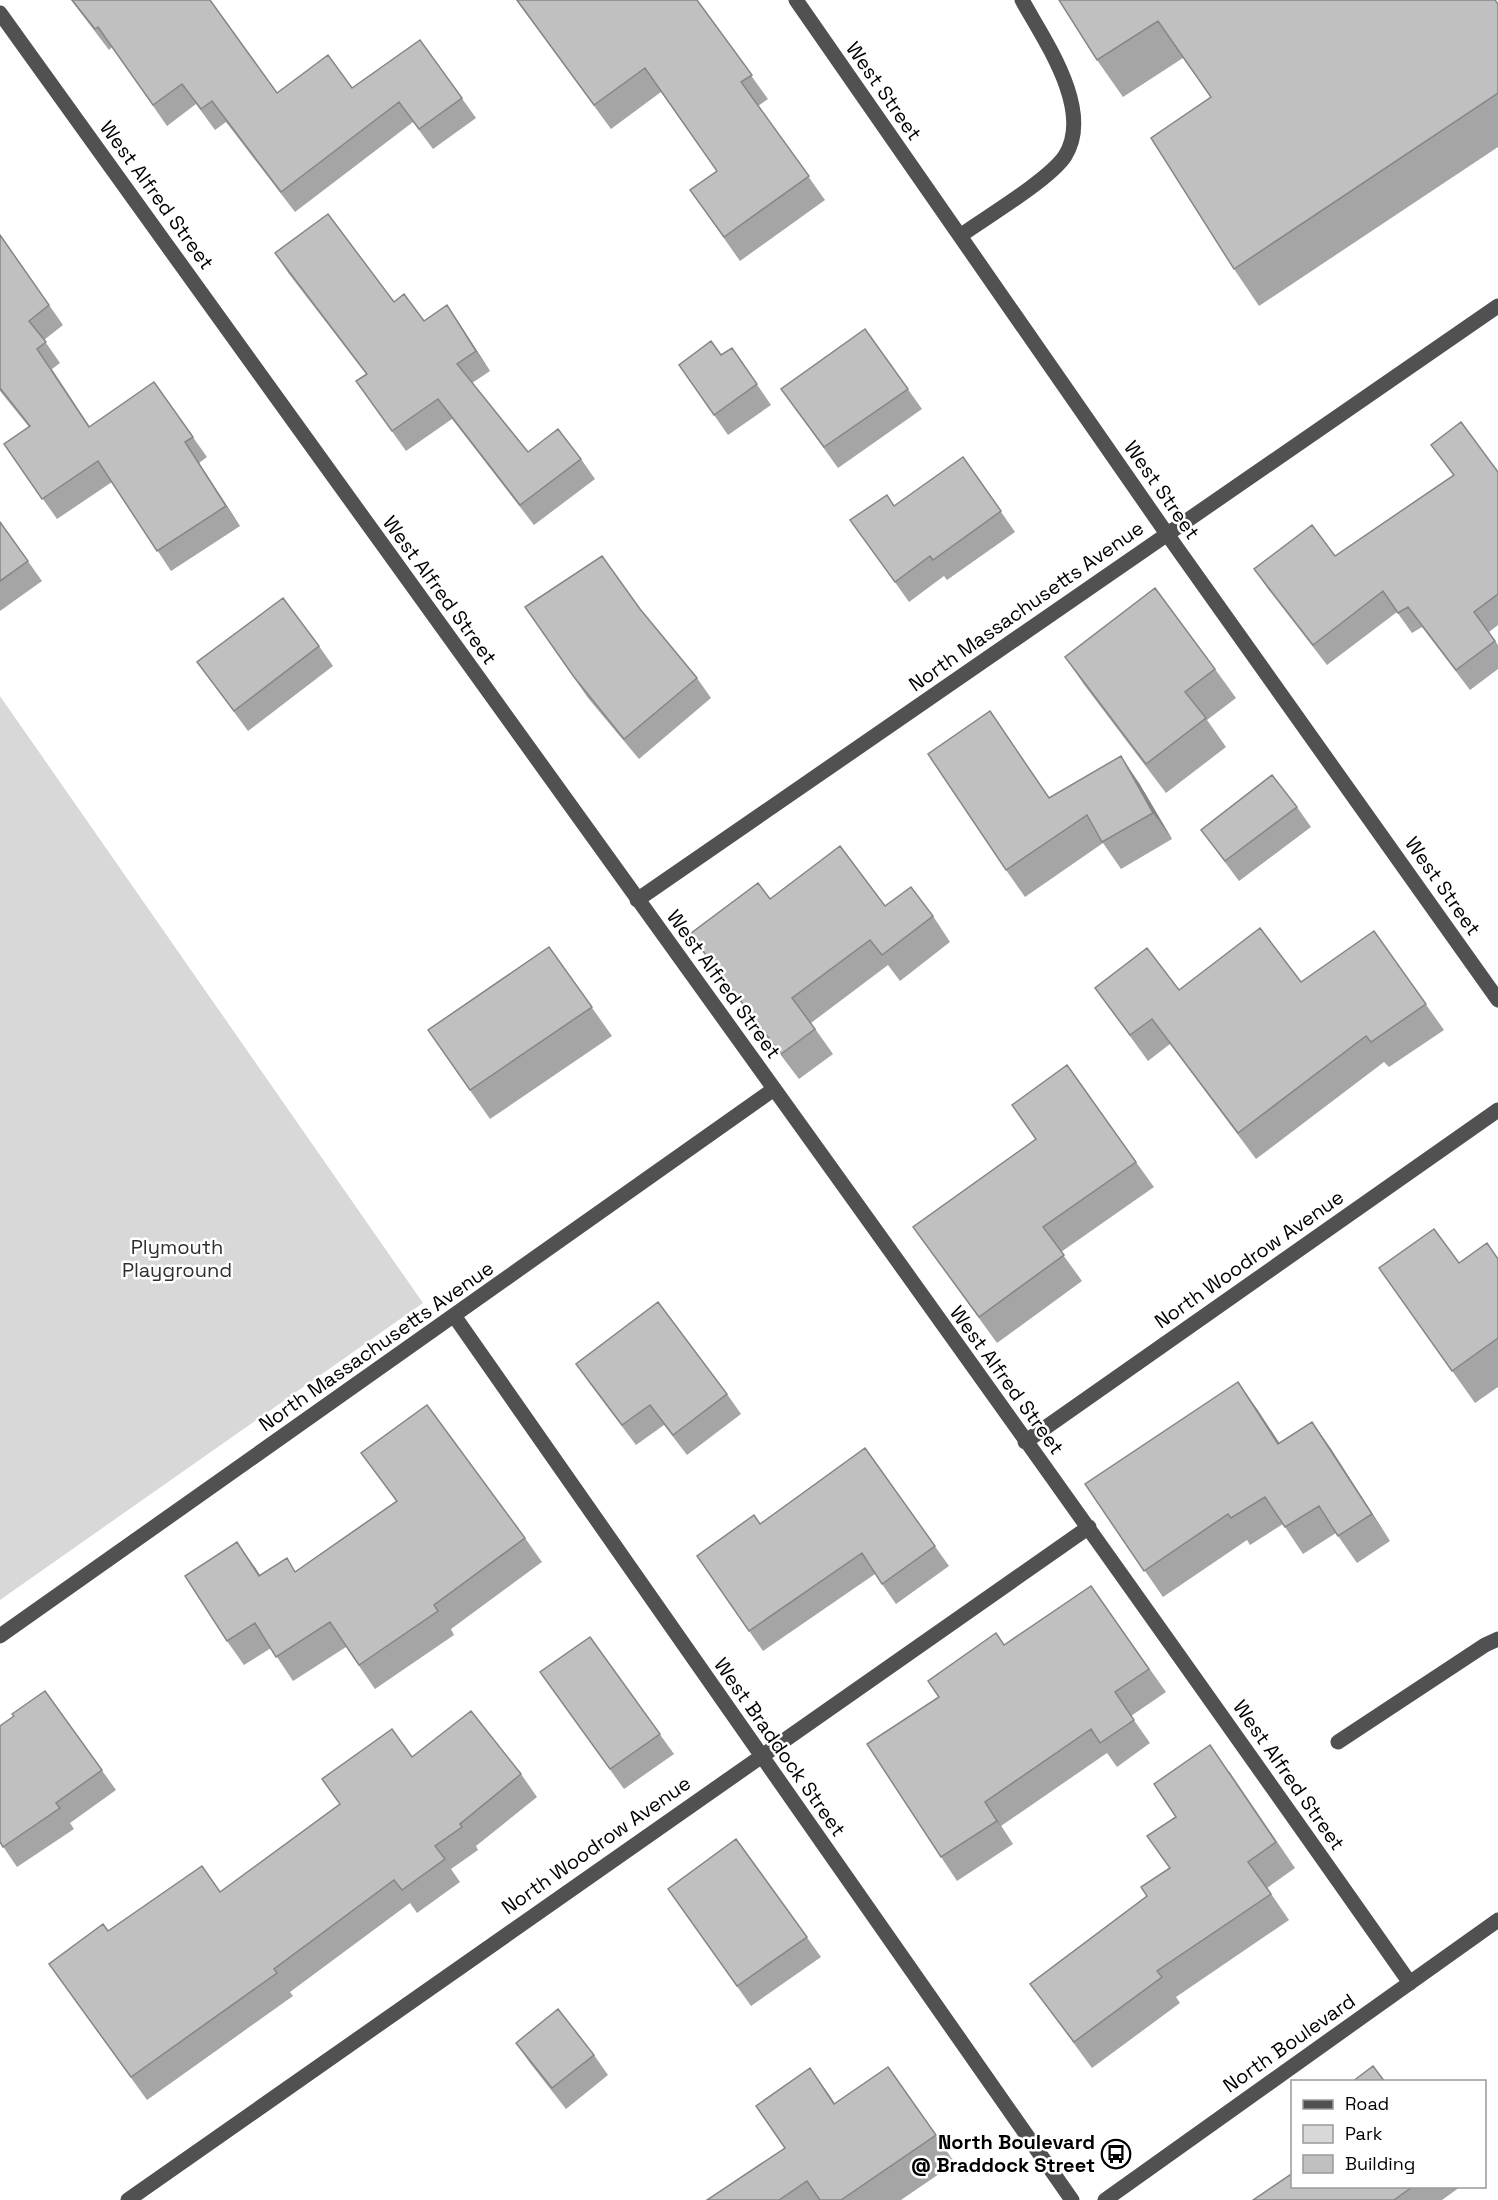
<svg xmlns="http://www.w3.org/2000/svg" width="1498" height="2200" font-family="'Space Grotesk',sans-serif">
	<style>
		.green { fill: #d8d8d8 }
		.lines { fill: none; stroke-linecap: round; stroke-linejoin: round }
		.minor { stroke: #515151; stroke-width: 15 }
		.wall { fill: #a5a5a5 }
		.shaded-wall { fill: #868686 }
		.building { fill: #c0c0c0; stroke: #868686; stroke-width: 1.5 }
		.labels { text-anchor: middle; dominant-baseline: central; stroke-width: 5; stroke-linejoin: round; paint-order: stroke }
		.street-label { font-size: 20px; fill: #000; stroke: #fff }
		.park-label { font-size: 20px; fill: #2f2f2f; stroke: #fff }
		.poi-label { font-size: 20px; font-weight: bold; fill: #000; stroke: #fff; text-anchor: end }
	</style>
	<rect width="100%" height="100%" fill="#fff"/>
	<path class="green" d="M 0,696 L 423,1303 L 0,1600 Z"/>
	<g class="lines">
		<path class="minor" d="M 796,0 L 1167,534 L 1498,1000
			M 0,13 C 471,669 946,1322 1410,1983
			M 960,236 C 985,218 1049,180 1065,156 C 1094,110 1044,40 1022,0
			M 637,900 L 1498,306
			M 455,1317 L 1072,2200
			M 1025,1442 L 1498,1110
			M 0,1636 L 774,1089
			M 1338,1742 L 1485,1645 L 1498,1639
			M 128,2200 L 1089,1527
			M 1105,2200 L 1498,1920"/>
	</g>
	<path class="wall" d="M 71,0 L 210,0 L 277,93 L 352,88 L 420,40 L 476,118 L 433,149 L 413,122 L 295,212 L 226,122 L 215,130 L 196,104 L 167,126 L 112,47 L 109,50 Z
		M 516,0 L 697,0 L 768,99 L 758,106 L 825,200 L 740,261 L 690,190 L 717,171 L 661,92 L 611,129 Z
		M 1059,0 L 1498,4 L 1498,147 L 1259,306 L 1234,269 L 1211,97 L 1183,58 L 1123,97 L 1097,60 Z
		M 0,235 L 63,325 L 44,340 L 60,363 L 52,369 L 90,427 L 154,382 L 207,457 L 199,463 L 240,526 L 171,571 L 112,482 L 57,519 L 4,444 L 29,427 L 0,391 Z
		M 275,253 L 394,302 L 424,321 L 447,305 L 461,326 L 490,371 L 472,383 L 528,452 L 581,459 L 595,479 L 534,525 L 452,419 L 406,451 L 356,381 L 366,374 L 289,274 Z
		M 865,329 L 922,409 L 838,468 L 781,389 Z
		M 732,348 L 771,405 L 728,435 L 679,365 L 721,355 Z
		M 1431,445 L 1498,472 L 1498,625 L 1489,632 L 1498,645 L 1498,669 L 1470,690 L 1422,627 L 1412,633 L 1397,612 L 1327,665 L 1268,589 L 1254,569 L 1335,556 L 1453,475 Z
		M 963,457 L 1015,532 L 947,580 L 944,576 L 909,602 L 865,540 L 894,506 Z
		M 0,522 L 42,581 L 0,611 Z
		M 525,607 L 640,609 L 697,678 L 711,698 L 639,759 L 588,698 Z
		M 319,646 L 333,666 L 248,731 L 197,662 Z
		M 1065,657 L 1215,669 L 1236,698 L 1207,720 L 1226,747 L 1166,793 L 1085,686 Z
		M 1139,783 L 1172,839 L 1121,869 L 1103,843 L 1025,897 L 1006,870 L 1049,797 Z
		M 1297,807 L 1311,827 L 1239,881 L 1201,830 Z
		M 770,899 L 885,906 L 933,916 L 950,942 L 900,981 L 888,965 L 811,1023 L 833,1054 L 799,1079 L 708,959 L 690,934 Z
		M 1374,931 L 1444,1030 L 1389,1067 L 1384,1062 L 1256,1159 L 1170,1044 L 1148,1061 L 1095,988 L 1179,990 L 1301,982 Z
		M 549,947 L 612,1036 L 490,1119 L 428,1030 Z
		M 1136,1162 L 1154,1187 L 1061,1252 L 1082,1281 L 997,1343 L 913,1227 Z
		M 1498,1259 L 1498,1387 L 1475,1403 L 1379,1268 L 1459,1263 Z
		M 576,1364 L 727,1394 L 741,1414 L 687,1455 L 664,1425 L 636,1445 L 590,1384 Z
		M 1257,1409 L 1279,1443 L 1312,1422 L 1331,1449 L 1390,1541 L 1357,1563 L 1336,1533 L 1303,1554 L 1283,1524 L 1250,1545 L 1247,1540 L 1163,1597 L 1085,1484 Z
		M 865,1448 L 949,1566 L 896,1604 L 875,1574 L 763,1651 L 697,1556 L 760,1524 Z
		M 361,1453 L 525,1538 L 542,1562 L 451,1629 L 454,1635 L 375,1689 L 346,1647 L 293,1681 L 271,1648 L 244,1665 L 227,1641 L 254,1566 L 260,1575 L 296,1571 L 396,1501 Z
		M 1091,1586 L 1166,1692 L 1131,1716 L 1150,1743 L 1117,1767 L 1107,1753 L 1001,1826 L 1013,1844 L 957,1881 L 941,1857 L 939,1697 L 1004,1645 Z
		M 590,1637 L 674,1754 L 624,1789 L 540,1672 Z
		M 45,1691 L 116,1790 L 70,1823 L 74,1829 L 17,1867 L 0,1842 L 14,1716 Z
		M 412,1757 L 521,1774 L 537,1797 L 476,1846 L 478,1850 L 451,1869 L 460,1882 L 417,1913 L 410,1903 L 290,1992 L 293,1996 L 147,2100 L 49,1964 L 108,1931 L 220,1892 Z
		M 1229,1771 L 1295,1868 L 1267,1888 L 1289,1920 L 1176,1997 L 1180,2003 L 1092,2068 L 1030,1984 L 1147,1896 L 1170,1868 L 1176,1817 Z
		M 736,1839 L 821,1957 L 751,2006 L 668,1889 Z
		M 516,2043 L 594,2055 L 608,2075 L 566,2109 L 530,2063 Z
		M 888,2067 L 955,2163 L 901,2200 L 707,2200 L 785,2148 L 835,2103 Z
		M 1293,2187 L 1460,2187 L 1442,2200 L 1253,2200 Z"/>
	<path class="shaded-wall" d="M 447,305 L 461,326 L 490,371 L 476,351 Z
		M 185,442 L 199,463 L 240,526 L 226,506 Z
		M 1121,756 L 1139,783 L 1172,839 L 1153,813 Z
		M 1238,1382 L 1257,1409 L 1297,1470 L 1278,1444 Z
		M 1312,1422 L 1331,1449 L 1390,1541 L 1372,1514 Z
		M 237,1542 L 254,1566 L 276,1600 L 259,1576 Z
		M 985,1802 L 1013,1844 L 997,1821 Z
		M 810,2068 L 830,2096 L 853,2132 L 834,2104 Z"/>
	<path class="building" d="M 72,0 L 210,0 L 277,93 L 328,55 L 352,88 L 420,40 L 462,98 L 419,129 L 399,102 L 281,192 L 212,101 L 201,109 L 182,84 L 153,105 L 98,27 L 95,29 Z
		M 517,0 L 697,0 L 752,75 L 741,82 L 809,176 L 724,237 L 690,190 L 717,171 L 645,68 L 594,105 Z
		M 1059,0 L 1495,0 L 1498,4 L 1498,93 L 1234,269 L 1151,138 L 1211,97 L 1158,21 L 1097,60 Z
		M 328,214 L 394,302 L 404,294 L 424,321 L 447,305 L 476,351 L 457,364 L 528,452 L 558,429 L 581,459 L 520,505 L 438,399 L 392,431 L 356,381 L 367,374 L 275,253 Z
		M 0,235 L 49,305 L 29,321 L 46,342 L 37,349 L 89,427 L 154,382 L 193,437 L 185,442 L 226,506 L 157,551 L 98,461 L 42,499 L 4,444 L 30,426 L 0,388 Z
		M 865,329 L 908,389 L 824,447 L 781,389 Z
		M 711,341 L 721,355 L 732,348 L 757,384 L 714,415 L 679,365 Z
		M 1461,422 L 1498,472 L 1498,594 L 1474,612 L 1495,641 L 1456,670 L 1408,607 L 1398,613 L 1383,591 L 1313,645 L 1254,569 L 1312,525 L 1335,556 L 1454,475 L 1431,445 Z
		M 963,457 L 1001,511 L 933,560 L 930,556 L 895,582 L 850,520 L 887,495 L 894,506 Z
		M 0,522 L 28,561 L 0,581 Z
		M 602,556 L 640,609 L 697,678 L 624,739 L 574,677 L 525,607 Z
		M 1155,588 L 1215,669 L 1185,692 L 1206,718 L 1146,764 L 1065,657 Z
		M 283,598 L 319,646 L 234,711 L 197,662 Z
		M 990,711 L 1049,798 L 1121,756 L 1153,813 L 1102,842 L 1087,815 L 1006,870 L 928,754 Z
		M 1272,775 L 1297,807 L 1225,861 L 1201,830 Z
		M 840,846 L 885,906 L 911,887 L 933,916 L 882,955 L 870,940 L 792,998 L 815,1029 L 781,1054 L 690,934 L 758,883 L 770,899 Z
		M 1260,928 L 1301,982 L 1374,931 L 1426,1004 L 1371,1042 L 1366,1036 L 1238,1133 L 1152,1019 L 1130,1035 L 1095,988 L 1147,948 L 1179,990 Z
		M 549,947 L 592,1007 L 470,1090 L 428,1030 Z
		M 1067,1065 L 1136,1162 L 1043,1227 L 1064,1255 L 979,1317 L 913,1227 L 1036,1139 L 1012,1105 Z
		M 1434,1229 L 1459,1263 L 1487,1243 L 1498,1259 L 1498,1338 L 1452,1371 L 1379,1268 Z
		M 658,1302 L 727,1394 L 673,1435 L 650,1405 L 622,1425 L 576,1364 Z
		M 1238,1382 L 1278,1444 L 1312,1422 L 1372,1514 L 1338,1536 L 1319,1506 L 1285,1527 L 1265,1497 L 1231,1518 L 1228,1514 L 1144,1571 L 1085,1484 Z
		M 427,1405 L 525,1538 L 434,1605 L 438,1611 L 359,1665 L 330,1622 L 276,1657 L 255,1623 L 227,1641 L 185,1576 L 237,1542 L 259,1576 L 287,1558 L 295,1572 L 397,1501 L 361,1453 Z
		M 865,1448 L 935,1546 L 882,1584 L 862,1553 L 749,1631 L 697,1556 L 754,1515 L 760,1524 Z
		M 1091,1586 L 1149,1669 L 1115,1692 L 1134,1720 L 1100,1743 L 1091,1729 L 985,1802 L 997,1821 L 941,1857 L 867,1744 L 939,1697 L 928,1681 L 996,1633 L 1004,1645 Z
		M 590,1637 L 660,1734 L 610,1769 L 540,1672 Z
		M 45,1691 L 102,1770 L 56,1803 L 60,1808 L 3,1847 L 0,1842 L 0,1726 L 14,1716 L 12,1714 Z
		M 471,1711 L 521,1774 L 460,1824 L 462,1827 L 435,1846 L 445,1859 L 402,1890 L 394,1880 L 274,1969 L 277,1973 L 131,2077 L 49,1964 L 103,1924 L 108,1931 L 202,1866 L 220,1892 L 340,1804 L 322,1779 L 392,1729 L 412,1757 Z
		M 1210,1745 L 1276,1842 L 1248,1862 L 1271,1894 L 1157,1971 L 1162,1977 L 1074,2042 L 1030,1984 L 1147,1896 L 1141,1887 L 1170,1868 L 1147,1836 L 1176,1817 L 1154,1784 Z
		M 736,1839 L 807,1937 L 737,1986 L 668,1889 Z
		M 558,2009 L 594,2055 L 552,2088 L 516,2043 Z
		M 1373,2066 L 1385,2082 L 1352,2082 Z
		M 888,2067 L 936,2135 L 841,2200 L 820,2200 L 807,2181 L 779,2200 L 707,2200 L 785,2148 L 756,2106 L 810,2068 L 834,2104 Z
		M 1293,2173 L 1293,2187 L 1412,2187 L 1394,2200 L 1253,2200 Z"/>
	<defs>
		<g id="bus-ring" transform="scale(1.5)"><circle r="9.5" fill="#fff" stroke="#000" stroke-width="1.5"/><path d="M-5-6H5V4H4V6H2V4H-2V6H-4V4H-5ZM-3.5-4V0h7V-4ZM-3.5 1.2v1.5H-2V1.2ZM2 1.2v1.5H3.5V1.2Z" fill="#000"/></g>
	</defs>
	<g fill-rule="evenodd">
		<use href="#bus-ring" x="1116" y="2154"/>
	</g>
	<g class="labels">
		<g class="street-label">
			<text transform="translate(884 91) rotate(55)">West Street</text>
			<text transform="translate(157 195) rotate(54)">West Alfred Street</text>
			<text transform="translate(1162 490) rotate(55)">West Street</text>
			<text transform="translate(440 590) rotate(54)">West Alfred Street</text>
			<text transform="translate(1026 606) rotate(-35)">North Massachusetts Avenue</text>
			<text transform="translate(1443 886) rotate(55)">West Street</text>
			<text transform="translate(724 984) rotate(54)">West Alfred Street</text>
			<text transform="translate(1249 1259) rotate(-35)">North Woodrow Avenue</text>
			<text transform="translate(376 1346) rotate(-35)">North Massachusetts Avenue</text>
			<text transform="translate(1007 1380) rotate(54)">West Alfred Street</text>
			<text transform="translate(780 1747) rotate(55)">West Braddock Street</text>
			<text transform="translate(1289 1775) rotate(55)">West Alfred Street</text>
			<text transform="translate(596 1845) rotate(-35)">North Woodrow Avenue</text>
			<text transform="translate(1289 2043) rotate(-35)">North Boulevard</text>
		</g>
		<g class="park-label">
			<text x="177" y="1247">Plymouth<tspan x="177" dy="23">Playground</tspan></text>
		</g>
		<g class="poi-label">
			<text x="1095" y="2142">North Boulevard<tspan x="1095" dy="23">@ Braddock Street</tspan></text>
		</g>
	</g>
	<rect x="1291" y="2080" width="195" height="108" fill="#ffffff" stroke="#999999" stroke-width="1.5"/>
	<rect x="1303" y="2100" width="30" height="9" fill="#515151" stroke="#999999" stroke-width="1.5"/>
	<text x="1345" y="2110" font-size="18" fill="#000000">Road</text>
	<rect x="1303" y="2125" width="30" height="18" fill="#d8d8d8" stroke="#999999" stroke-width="1.5"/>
	<text x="1345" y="2140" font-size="18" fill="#000000">Park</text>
	<rect x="1303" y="2155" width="30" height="18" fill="#c0c0c0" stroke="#999999" stroke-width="1.5"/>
	<text x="1345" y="2170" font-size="18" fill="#000000">Building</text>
</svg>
